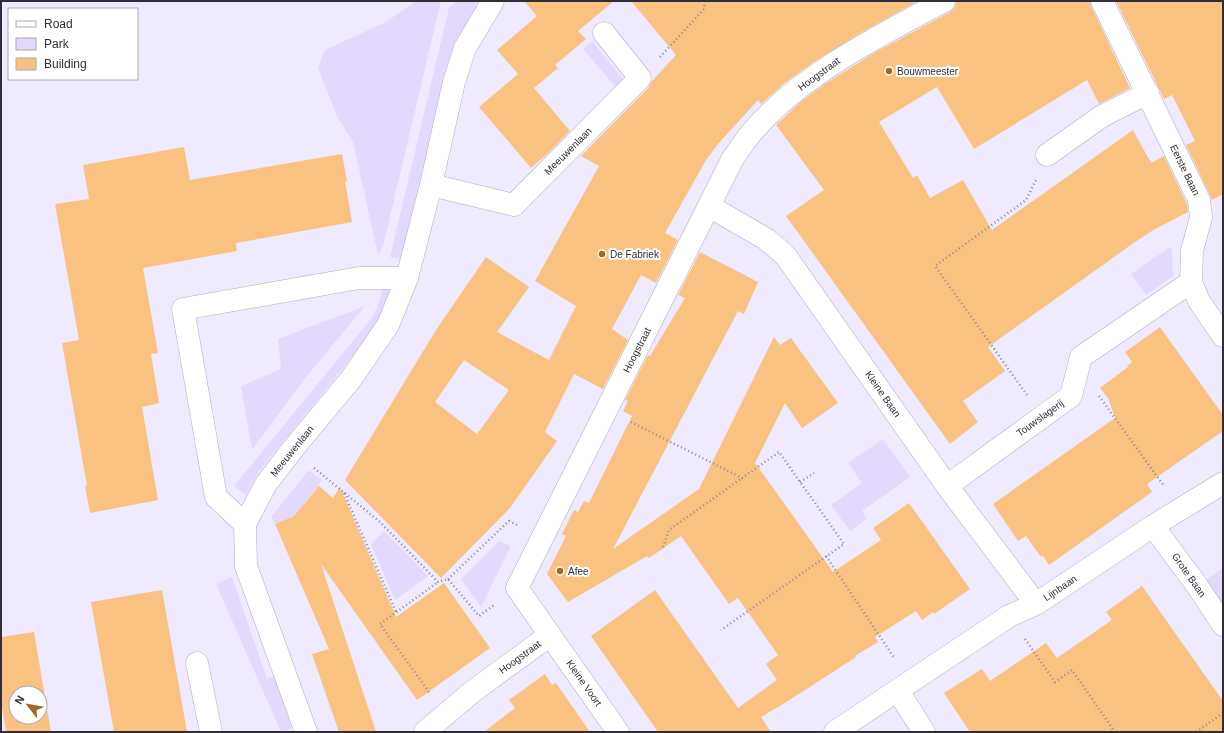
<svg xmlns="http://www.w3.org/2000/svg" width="1224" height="733" font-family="Helvetica,sans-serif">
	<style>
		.green { fill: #e3d9fe }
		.building { fill: #fac281; fill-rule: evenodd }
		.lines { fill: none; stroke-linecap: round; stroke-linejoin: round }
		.minor-casing { stroke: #b0aac2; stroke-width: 23 }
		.path { stroke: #8b8796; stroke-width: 2.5; stroke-dasharray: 1 3; stroke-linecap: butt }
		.minor { stroke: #fff; stroke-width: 22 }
		.poi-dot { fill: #9f6a22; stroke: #fff; stroke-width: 1.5 }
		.labels { text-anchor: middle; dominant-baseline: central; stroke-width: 4; stroke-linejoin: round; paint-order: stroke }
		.poi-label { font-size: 10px; fill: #302d37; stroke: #fff; text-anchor: start }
		.street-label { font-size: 10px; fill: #302d37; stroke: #fff }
	</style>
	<rect width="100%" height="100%" fill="#efeaff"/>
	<path class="green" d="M 416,1 L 441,1 L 383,246 L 378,255 L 353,142 L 337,116 L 318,68 L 325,50 L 386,22 Z
		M 457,1 L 479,1 L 463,29 L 452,57 L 402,260 L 390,257 L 449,8 Z
		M 592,41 L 623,79 L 615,86 L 583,49 Z
		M 1170,247 L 1172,250 L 1173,276 L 1146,295 L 1131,274 Z
		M 383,288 L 392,291 L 375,327 L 359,349 L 257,474 L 246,495 L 234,486 L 375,314 L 374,313 L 376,309 L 377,309 Z
		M 365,306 L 303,381 L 252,450 L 241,386 L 281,369 L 278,339 Z
		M 883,439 L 910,477 L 862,511 L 867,519 L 850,531 L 831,505 L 862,483 L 848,463 Z
		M 309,470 L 322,480 L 318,485 L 319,486 L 304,503 L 307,510 L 275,524 L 271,517 Z
		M 384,531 L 428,576 L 395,600 L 371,544 Z
		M 499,541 L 511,546 L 481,607 L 461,579 Z
		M 1223,568 L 1223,604 L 1206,580 Z
		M 232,577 L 267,679 L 274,676 L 292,728 L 283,732 L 281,732 L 216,584 Z"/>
	<path class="building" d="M 524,1 L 614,1 L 578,31 L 586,39 L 555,65 L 558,68 L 534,88 L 570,131 L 546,155 L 531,168 L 479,107 L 518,74 L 497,50 L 537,16 Z
		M 631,1 L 918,1 L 862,32 L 811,64 L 786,82 L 761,104 L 758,100 L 718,144 L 706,160 L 665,233 L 678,240 L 656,283 L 641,275 L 612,329 L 628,340 L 603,389 L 574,374 L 545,432 L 557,441 L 510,508 L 441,578 L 345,480 L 436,330 L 486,257 L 529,287 L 497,332 L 549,360 L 576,306 L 535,281 L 599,166 L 581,156 L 649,87 L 652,81 L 676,55 ZM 464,360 L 509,390 L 477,434 L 435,402 Z
		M 956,1 L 1090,1 L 1091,6 L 1130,88 L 1099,104 L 1087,80 L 974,149 L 937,87 L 879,122 L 913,178 L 917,175 L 930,198 L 963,180 L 992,230 L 1133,130 L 1151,163 L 1164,156 L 1187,204 L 1188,212 L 1155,229 L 1135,242 L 988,347 L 1005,371 L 963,401 L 978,422 L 950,444 L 786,216 L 824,190 L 776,125 L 802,101 L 825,84 L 874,53 L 950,12 L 955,7 Z
		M 1116,1 L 1223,1 L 1223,194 L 1212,200 L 1210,195 L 1186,145 L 1195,141 L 1172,95 L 1164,99 Z
		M 184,147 L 190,180 L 342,154 L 347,181 L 345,181 L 352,222 L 236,243 L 237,251 L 143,268 L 158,353 L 151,354 L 159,403 L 142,407 L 158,500 L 90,513 L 85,486 L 87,486 L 62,343 L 79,340 L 55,204 L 89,199 L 83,165 Z
		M 700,252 L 758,282 L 744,314 L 738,311 L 613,549 L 699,489 L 774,337 L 780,345 L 791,338 L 838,403 L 802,428 L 785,403 L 755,463 L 776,492 L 833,572 L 881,540 L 873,528 L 909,503 L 970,589 L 934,614 L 933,612 L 922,620 L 916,611 L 875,637 L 878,642 L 855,656 L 856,657 L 788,701 L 761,717 L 771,732 L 658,732 L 591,636 L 655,590 L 738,708 L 777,680 L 766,664 L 778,655 L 738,598 L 729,604 L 681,536 L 649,558 L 647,556 L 568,602 L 547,574 L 566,536 L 562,534 L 574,510 L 578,512 L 584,501 L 589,503 L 632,416 L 623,411 L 628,401 L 625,400 L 648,355 L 650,356 L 685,298 L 678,295 Z
		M 1160,327 L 1223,415 L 1223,431 L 1147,484 L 1152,492 L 1049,565 L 1043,556 L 1041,557 L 1026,536 L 1018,541 L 993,504 L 1115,418 L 1108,398 L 1100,388 L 1128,367 L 1127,366 L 1132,362 L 1125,352 Z
		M 319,486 L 333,498 L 340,487 L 396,617 L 444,583 L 490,648 L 417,700 L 321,564 L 376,732 L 339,732 L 312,654 L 329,649 L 275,524 L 294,516 Z
		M 1142,586 L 1223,701 L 1223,732 L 970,732 L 944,693 L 982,669 L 990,681 L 1046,643 L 1057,658 L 1112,620 L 1106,612 Z
		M 162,590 L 187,732 L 114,732 L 91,602 Z
		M 34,632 L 51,732 L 6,732 L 1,701 L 1,637 ZM 16,693 L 40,693 L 40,717 L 16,717 Z
		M 545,674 L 552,685 L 556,683 L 590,732 L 484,732 L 515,708 L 509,700 Z"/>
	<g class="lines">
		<g class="minor-casing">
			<path id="minor" d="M 1102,1 L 1199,200 L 1201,217 L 1192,251 L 1191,282 L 1199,301 L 1223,336
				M 1047,155 L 1102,116 L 1148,93
				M 431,185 L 514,205 L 640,78 L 604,33
				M 709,206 L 766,239 L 785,255 L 947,486 L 1036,604
				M 947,486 L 1071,396 L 1081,357 L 1191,282
				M 245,524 L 216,497 L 183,309 L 359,278 L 407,278
				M 1153,526 L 1198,587 L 1223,625
				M 197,663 L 211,732
				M 898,691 L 924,732
				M 306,732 L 246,566 L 245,524 L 266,484 L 292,450 L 351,379 L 388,325 L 407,278 L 431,185 L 454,82 L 465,48 L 493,1
				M 425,732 L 472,692 L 550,635
				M 618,732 L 517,588 L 733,158 C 740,149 746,139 753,131 C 802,74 879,36 944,1
				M 835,732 L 1009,616 L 1036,604 L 1153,526 L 1223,483"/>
		</g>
		<path class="path" d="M 660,57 L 704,9 L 705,1
			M 1027,395 L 935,266 L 1026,200 L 1036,180
			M 1099,396 L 1164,486
			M 631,422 L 742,478 L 779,452 L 844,544 L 721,630
			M 314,468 L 380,522 L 438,582 L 448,579 L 479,616 L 494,605
			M 800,482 L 814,473
			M 344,493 L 396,612
			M 663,547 L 669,530 L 742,478
			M 826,556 L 895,659
			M 448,579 L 509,521 L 517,525
			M 1025,639 L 1055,682 L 1072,670 L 1115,732
			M 429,692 L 380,624 L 438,582
			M 1196,732 L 1223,713"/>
		<use href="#minor" class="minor"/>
	</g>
	<g class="poi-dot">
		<circle cx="889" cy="71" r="4"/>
		<circle cx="602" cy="254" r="4"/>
		<circle cx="560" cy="571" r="4"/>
	</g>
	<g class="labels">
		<g class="poi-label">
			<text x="897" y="71">Bouwmeester</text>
			<text x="610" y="254">De Fabriek</text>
			<text x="568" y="571">Afee</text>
		</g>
		<g class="street-label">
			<text transform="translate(819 74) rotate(-36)">Hoogstraat</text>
			<text transform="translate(568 151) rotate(-45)">Meeuwenlaan</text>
			<text transform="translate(1185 170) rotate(64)">Eerste Baan</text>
			<text transform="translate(637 350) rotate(-63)">Hoogstraat</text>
			<text transform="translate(883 394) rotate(55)">Kleine Baan</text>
			<text transform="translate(1040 418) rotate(-36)">Touwslagerij</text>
			<text transform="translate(292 451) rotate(-51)">Meeuwenlaan</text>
			<text transform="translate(1189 575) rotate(55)">Grote Baan</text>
			<text transform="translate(1060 588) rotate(-34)">Lijnbaan</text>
			<text transform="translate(520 657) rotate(-36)">Hoogstraat</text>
			<text transform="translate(584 683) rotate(55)">Kleine Voort</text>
		</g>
	</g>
	<rect width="1224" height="733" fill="none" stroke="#302d37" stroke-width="4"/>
	<rect x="8" y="8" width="130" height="72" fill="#ffffff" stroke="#acabaf"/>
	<rect x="16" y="21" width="20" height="6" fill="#ffffff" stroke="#acabaf"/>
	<text x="44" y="28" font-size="12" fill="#302d37">Road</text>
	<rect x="16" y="38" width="20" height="12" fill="#e3d9fe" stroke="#acabaf"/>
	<text x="44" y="48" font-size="12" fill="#302d37">Park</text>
	<rect x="16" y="58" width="20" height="12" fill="#fac281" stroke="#acabaf"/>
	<text x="44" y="68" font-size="12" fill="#302d37">Building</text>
	<g transform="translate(28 705) rotate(301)"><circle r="19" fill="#ffffff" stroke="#acabaf"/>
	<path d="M0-3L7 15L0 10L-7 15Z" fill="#9f6a22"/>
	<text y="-6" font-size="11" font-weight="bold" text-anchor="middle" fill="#302d37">N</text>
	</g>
</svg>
